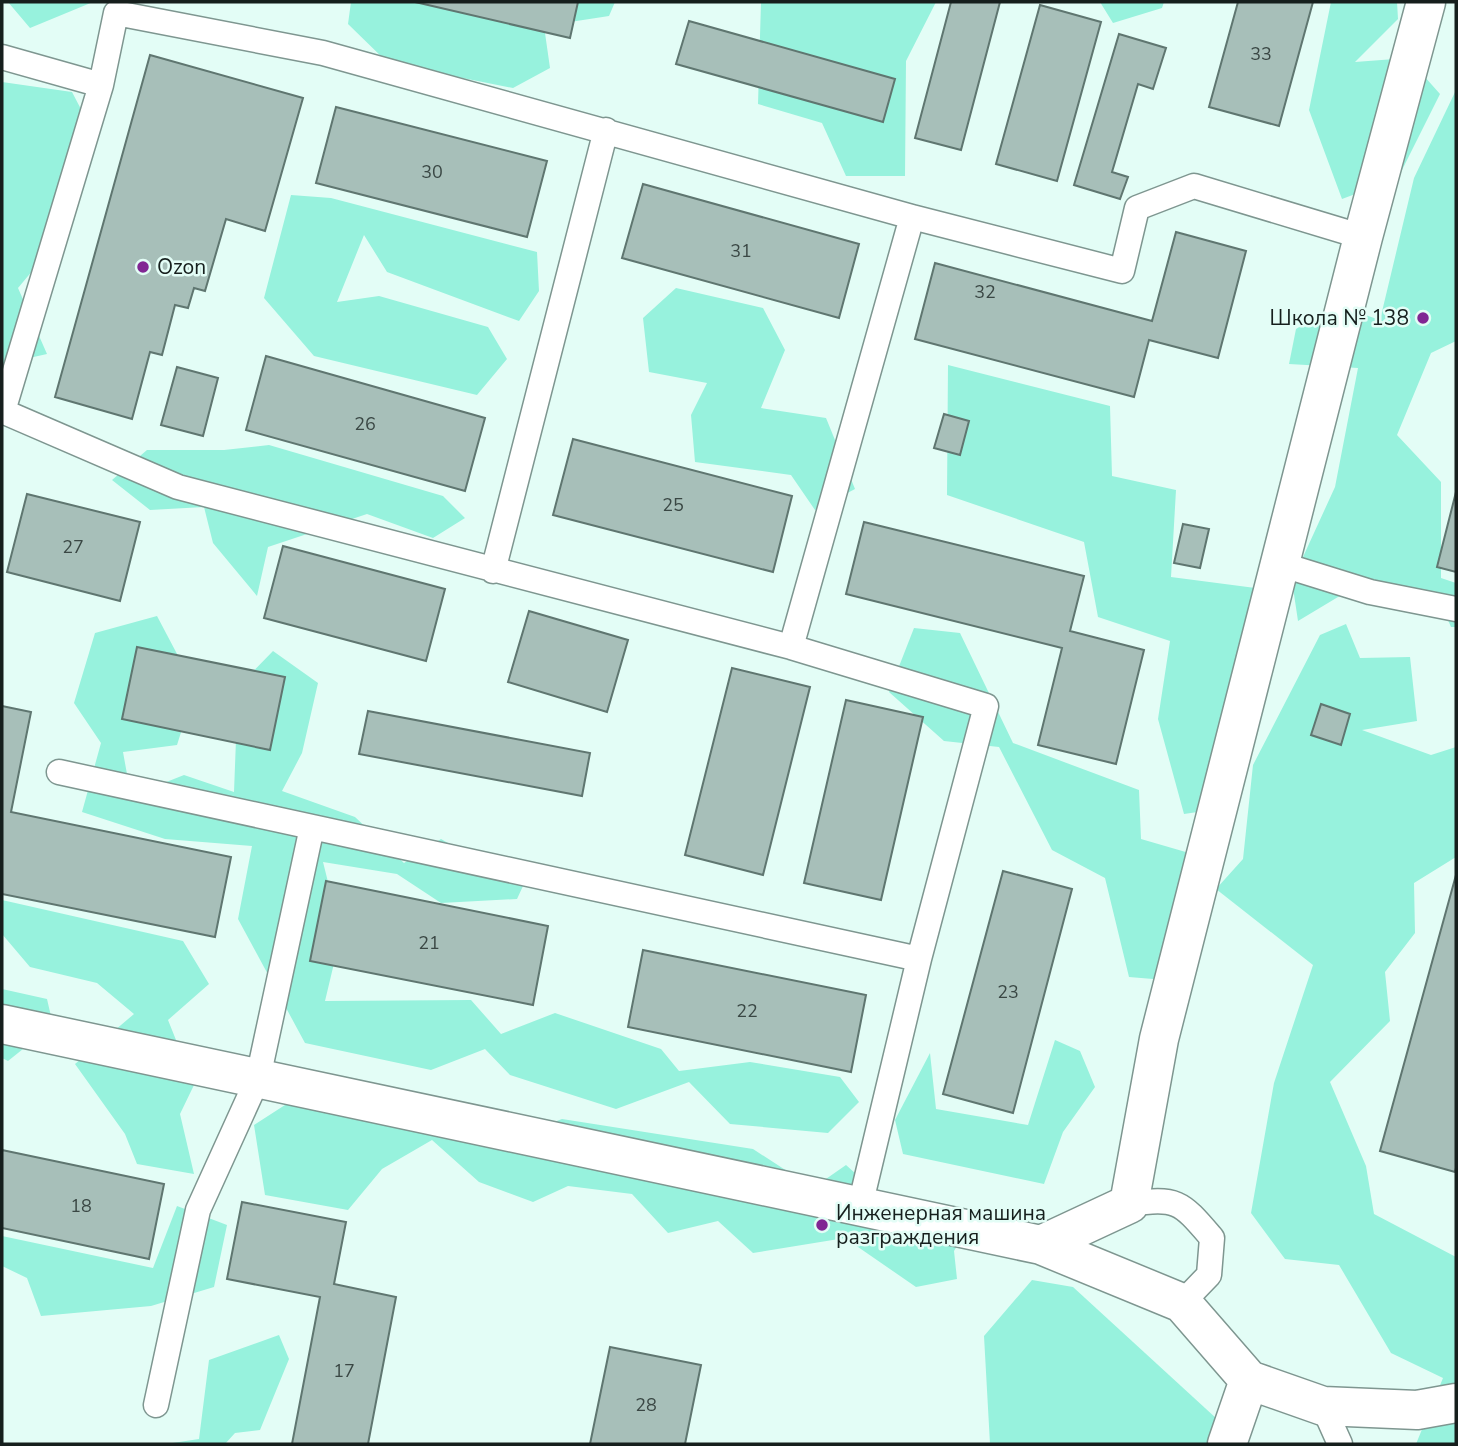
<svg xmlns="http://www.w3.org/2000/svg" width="1458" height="1446" font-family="'Nunito Sans',sans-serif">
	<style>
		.green { fill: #97f2dd }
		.building { fill: #a7bfb9; stroke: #5f7670; stroke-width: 2 }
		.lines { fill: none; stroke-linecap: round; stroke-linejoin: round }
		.service-casing { stroke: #7e9690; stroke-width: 27 }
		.minor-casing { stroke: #7e9690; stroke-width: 41 }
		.service { stroke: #fff; stroke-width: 24 }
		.minor { stroke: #fff; stroke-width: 38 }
		.poi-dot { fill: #812693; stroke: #e3fdf6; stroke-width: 2.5 }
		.labels { text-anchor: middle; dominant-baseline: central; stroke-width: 5; stroke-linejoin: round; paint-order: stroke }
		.number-label { font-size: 18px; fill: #3a4744 }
		.poi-label { font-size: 21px; fill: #161f1d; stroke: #e3fdf6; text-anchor: start }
	</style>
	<rect width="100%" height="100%" fill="#e3fdf6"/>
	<path class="green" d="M 8,2 L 93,2 L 30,28 Z
		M 351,2 L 487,2 L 519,8 L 522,2 L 615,2 L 609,16 L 544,26 L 550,68 L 513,88 L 388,63 L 348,24 Z
		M 761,2 L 936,2 L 906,61 L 905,176 L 846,176 L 822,123 L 758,104 Z
		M 1100,2 L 1164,2 L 1162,8 L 1113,23 Z
		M 1331,2 L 1397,2 L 1398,19 L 1355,62 L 1408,58 L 1440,94 L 1398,178 L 1342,199 L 1309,110 Z
		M 2,82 L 72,92 L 95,136 L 74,221 L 18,288 L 47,354 L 2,364 Z
		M 1456,90 L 1456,341 L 1431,353 L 1397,435 L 1441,482 L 1441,578 L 1456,583 L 1456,627 L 1451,627 L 1437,595 L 1368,579 L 1298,621 L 1292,581 L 1335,487 L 1358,368 L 1289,364 L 1296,329 L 1336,305 L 1380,320 L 1414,178 Z
		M 291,195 L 331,198 L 537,252 L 539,291 L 519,321 L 387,272 L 364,235 L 337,302 L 379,296 L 488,327 L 507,359 L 477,395 L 314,356 L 264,298 Z
		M 676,288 L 763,308 L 785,350 L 761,408 L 826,418 L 855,489 L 815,510 L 791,475 L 695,462 L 691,415 L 707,383 L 649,372 L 643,318 Z
		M 948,365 L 1110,406 L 1112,476 L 1176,490 L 1171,577 L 1263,589 L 1211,810 L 1184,814 L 1158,719 L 1170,641 L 1098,617 L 1084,542 L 947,495 Z
		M 269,445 L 443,496 L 465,518 L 433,538 L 367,514 L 268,547 L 257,596 L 213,543 L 204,507 L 150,510 L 112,480 L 147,450 L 224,450 Z
		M 157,616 L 195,688 L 177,745 L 123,752 L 131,796 L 184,775 L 234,792 L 238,687 L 273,651 L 318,683 L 302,753 L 282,791 L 355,817 L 404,863 L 441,839 L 523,886 L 517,899 L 441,903 L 397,874 L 323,862 L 341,934 L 325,1001 L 471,1000 L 501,1034 L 555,1013 L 661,1049 L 679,1071 L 750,1062 L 840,1077 L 859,1102 L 828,1133 L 730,1124 L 689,1082 L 616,1109 L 510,1075 L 485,1049 L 431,1070 L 305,1043 L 238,919 L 252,846 L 165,839 L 82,812 L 101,743 L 74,703 L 95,633 Z
		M 1346,624 L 1360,658 L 1410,657 L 1417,721 L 1362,730 L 1431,755 L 1456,747 L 1456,857 L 1414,883 L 1415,933 L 1385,972 L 1390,1021 L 1330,1082 L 1366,1166 L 1374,1214 L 1456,1257 L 1456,1444 L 1416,1444 L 1443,1378 L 1391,1353 L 1339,1265 L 1285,1259 L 1251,1213 L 1274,1083 L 1313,965 L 1216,889 L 1243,859 L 1253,765 L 1320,635 Z
		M 914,628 L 960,633 L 1013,743 L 1139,790 L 1141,839 L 1196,855 L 1165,980 L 1129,977 L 1105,878 L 1052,850 L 999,747 L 944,741 L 889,692 Z
		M 2,900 L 183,941 L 209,984 L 168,1020 L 194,1085 L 180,1114 L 194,1174 L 137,1164 L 125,1134 L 75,1064 L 134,1014 L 97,983 L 30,967 L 2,934 Z
		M 2,989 L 47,999 L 53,1025 L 8,1061 L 2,1058 Z
		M 1055,1040 L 1080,1051 L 1095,1087 L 1063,1132 L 1044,1184 L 903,1154 L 895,1120 L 930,1053 L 936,1109 L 1028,1125 Z
		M 316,1085 L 507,1140 L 562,1119 L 753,1149 L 813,1188 L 846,1165 L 886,1201 L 973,1218 L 954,1251 L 957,1279 L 916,1287 L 845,1238 L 753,1253 L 718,1221 L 668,1233 L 632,1194 L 568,1186 L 533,1202 L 479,1182 L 432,1140 L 382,1169 L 348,1210 L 265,1195 L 254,1125 Z
		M 177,1206 L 227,1225 L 214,1287 L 151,1306 L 41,1316 L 27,1278 L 2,1266 L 2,1236 L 153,1268 Z
		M 1032,1280 L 1073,1287 L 1217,1419 L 1212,1444 L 990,1444 L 984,1336 Z
		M 279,1335 L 289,1359 L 260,1430 L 235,1433 L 225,1444 L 166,1444 L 199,1439 L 209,1360 Z"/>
	<path class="building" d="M 415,2 L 578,2 L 570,38 Z
		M 951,2 L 1000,2 L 961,150 L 915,138 Z
		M 1238,2 L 1313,2 L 1279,126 L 1209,107 Z
		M 1040,5 L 1101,22 L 1057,181 L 996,164 Z
		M 689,21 L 895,79 L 883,122 L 676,64 Z
		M 1119,34 L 1166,48 L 1153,89 L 1138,84 L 1112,172 L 1128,177 L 1120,199 L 1074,185 Z
		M 150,55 L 303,98 L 265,231 L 226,219 L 205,291 L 194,288 L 188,308 L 175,305 L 162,355 L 150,352 L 132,419 L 55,397 Z
		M 336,107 L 547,161 L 527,237 L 316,183 Z
		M 643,184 L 859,244 L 839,318 L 622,258 Z
		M 1176,232 L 1246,251 L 1218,358 L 1149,340 L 1134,397 L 915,339 L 935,263 L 1152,321 Z
		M 266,356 L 485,418 L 465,491 L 246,430 Z
		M 177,367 L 218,378 L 203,436 L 161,425 Z
		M 944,414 L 969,421 L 960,455 L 934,448 Z
		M 573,439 L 792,496 L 773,572 L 553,515 Z
		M 1456,492 L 1456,572 L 1437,567 Z
		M 27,494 L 140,522 L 120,601 L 7,572 Z
		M 864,522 L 1084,576 L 1070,631 L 1144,650 L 1116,764 L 1038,745 L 1062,648 L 846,594 Z
		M 1183,524 L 1209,529 L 1200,568 L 1174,563 Z
		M 283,546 L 445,589 L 426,661 L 264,618 Z
		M 529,611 L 628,640 L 607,712 L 508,682 Z
		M 137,647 L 285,677 L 270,750 L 122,719 Z
		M 732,668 L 810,687 L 763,875 L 685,855 Z
		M 846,700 L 923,717 L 881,900 L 804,883 Z
		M 1321,704 L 1350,714 L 1341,745 L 1311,735 Z
		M 2,706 L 31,712 L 11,812 L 231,857 L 215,937 L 2,894 Z
		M 368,711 L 590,753 L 582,796 L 359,754 Z
		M 1003,871 L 1072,889 L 1013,1113 L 943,1094 Z
		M 1456,875 L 1456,1168 L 1455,1172 L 1380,1151 Z
		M 326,881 L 548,926 L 533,1005 L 310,961 Z
		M 643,950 L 866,995 L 851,1072 L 628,1027 Z
		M 2,1150 L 164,1184 L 149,1259 L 2,1228 Z
		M 242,1202 L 346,1222 L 334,1284 L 396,1297 L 368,1444 L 292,1444 L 320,1297 L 227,1279 Z
		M 610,1347 L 701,1365 L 685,1444 L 590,1444 Z"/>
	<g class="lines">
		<g class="service-casing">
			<path id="service" d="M 2,57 L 101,85
				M 2,411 L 178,487 L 791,647 L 986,706 L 919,959 L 860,1206
				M 3,411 L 101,85 L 116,13 L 323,53 L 912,217 L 1122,271 L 1137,208 L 1194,186 L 1363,237
				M 1280,564 L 1370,592 L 1456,609
				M 493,571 L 606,130
				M 791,647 L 912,217
				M 59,772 L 919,959
				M 1129,1204 C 1178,1197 1181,1202 1212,1238 L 1209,1275 L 1182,1303
				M 156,1405 L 198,1210 L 258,1078 L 312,827
				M 1323,1406 L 1340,1444"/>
		</g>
		<g class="minor-casing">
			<path id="minor" d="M 2,1024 L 1041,1245 L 1182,1303 L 1249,1380 L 1323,1406 L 1417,1410 L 1456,1403
				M 1041,1245 L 1129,1204 L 1159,1039 L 1363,237 L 1426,2
				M 1227,1444 L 1249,1380"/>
		</g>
		<use href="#service" class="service"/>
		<use href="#minor" class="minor"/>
	</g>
	<g class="poi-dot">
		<circle cx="143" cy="267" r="7"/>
		<circle cx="1423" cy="318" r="7"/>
		<circle cx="822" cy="1225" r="7"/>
	</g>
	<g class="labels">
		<g class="number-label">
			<text x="1261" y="54">33</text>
			<text x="432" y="172">30</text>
			<text x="741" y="251">31</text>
			<text x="985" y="292">32</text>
			<text x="365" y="424">26</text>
			<text x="673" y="505">25</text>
			<text x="73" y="547">27</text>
			<text x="429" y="943">21</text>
			<text x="1008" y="992">23</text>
			<text x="747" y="1011">22</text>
			<text x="81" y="1206">18</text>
			<text x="344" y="1371">17</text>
			<text x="646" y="1405">28</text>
		</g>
		<g class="poi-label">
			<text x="157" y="267">Ozon</text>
			<text x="1409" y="318" text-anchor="end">Школа № 138</text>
			<text x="836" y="1213">Инженерная машина<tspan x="836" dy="24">разграждения</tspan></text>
		</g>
	</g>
	<rect width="1458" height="1446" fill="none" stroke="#161f1d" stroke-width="7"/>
</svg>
